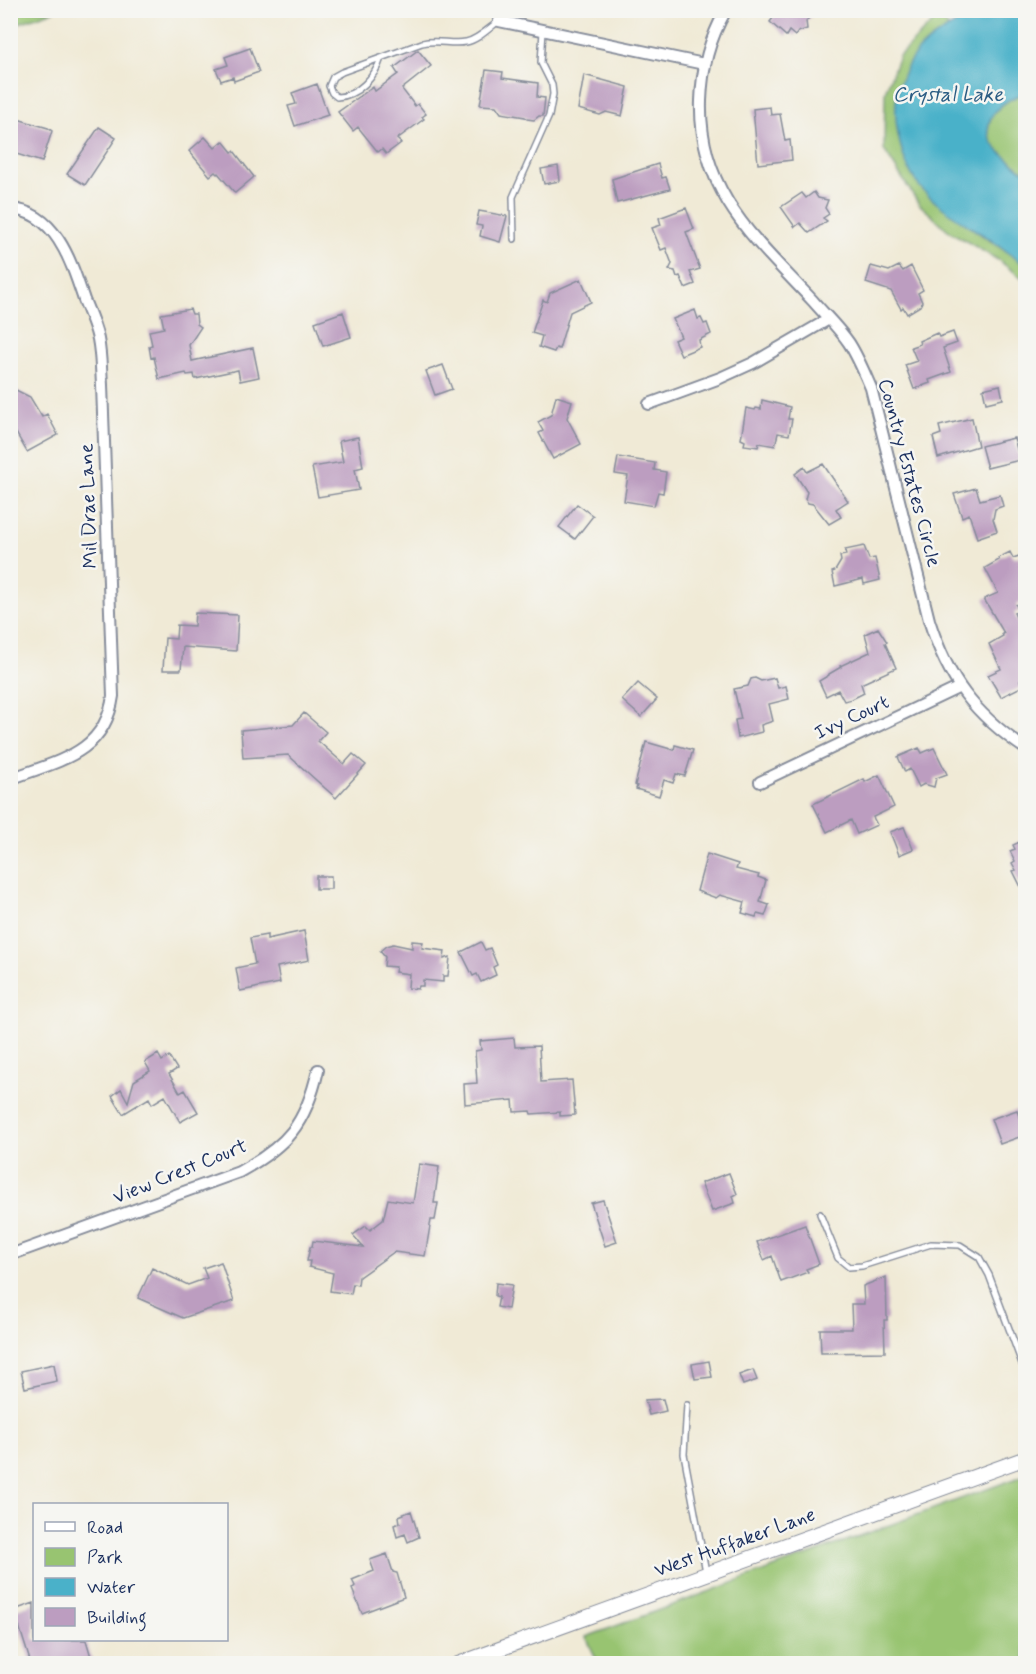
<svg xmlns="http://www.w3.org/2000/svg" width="1036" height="1674" font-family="Mynerve,sans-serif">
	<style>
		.green { fill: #98c471; stroke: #5a7a68; stroke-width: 1.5 }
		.water { fill: #4ab1c9; stroke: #327094; stroke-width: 1.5 }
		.building { fill: #bc9dc0 }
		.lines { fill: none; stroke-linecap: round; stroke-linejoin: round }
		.service-casing { stroke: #868c9a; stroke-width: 8 }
		.minor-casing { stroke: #868c9a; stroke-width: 14 }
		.tertiary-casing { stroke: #868c9a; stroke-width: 16 }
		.path { stroke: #868c9a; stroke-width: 2; stroke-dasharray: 1.5 4.5; stroke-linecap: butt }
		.service { stroke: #fff; stroke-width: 5 }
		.minor { stroke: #fff; stroke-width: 10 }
		.tertiary { stroke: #fff; stroke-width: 14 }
		.labels { text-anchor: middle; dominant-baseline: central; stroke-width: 5; stroke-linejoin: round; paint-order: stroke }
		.street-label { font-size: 20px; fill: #1b2f5e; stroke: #f6f6f2 }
		.water-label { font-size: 21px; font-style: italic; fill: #2b5c83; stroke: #f6f6f2 }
	</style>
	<rect width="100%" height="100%" fill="#f6f6f2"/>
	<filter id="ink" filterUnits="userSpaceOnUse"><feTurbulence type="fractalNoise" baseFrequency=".0167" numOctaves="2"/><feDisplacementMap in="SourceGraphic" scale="12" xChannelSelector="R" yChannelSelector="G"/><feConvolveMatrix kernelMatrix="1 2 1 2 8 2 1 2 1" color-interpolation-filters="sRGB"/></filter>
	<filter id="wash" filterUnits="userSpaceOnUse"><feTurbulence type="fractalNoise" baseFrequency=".008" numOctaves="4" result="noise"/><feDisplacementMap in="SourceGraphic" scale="24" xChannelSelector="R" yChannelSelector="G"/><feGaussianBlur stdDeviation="1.35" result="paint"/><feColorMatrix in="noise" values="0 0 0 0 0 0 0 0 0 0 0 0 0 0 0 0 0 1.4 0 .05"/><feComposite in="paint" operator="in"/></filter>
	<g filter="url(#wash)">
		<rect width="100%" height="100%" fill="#f0ead6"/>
		<path class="green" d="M 11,10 L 54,10 L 54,11 L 11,26 Z
			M 939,16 L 949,28 L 938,35 L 934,199 C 962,224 995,243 1025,265 L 1025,280 L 998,260 L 949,231 L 919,204 L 884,150 L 885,92 L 899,56 Z
			M 1025,93 L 1025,173 C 1015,163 997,153 991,140 C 980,116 1006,99 1025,93 Z
			M 1025,1475 L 1025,1663 L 598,1663 L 586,1637 Z"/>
		<path class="water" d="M 983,10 L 1025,11 L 1025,93 C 1006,99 980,116 991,140 C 997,153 1015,163 1025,173 L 1025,265 C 1011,255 996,243 980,233 C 958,219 933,204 916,182 C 902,161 894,127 896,102 C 897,88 907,62 917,52 C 933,34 961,20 983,10 Z"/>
		<g id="blocks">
			<path class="building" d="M 779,10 L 804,10 L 811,16 L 806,21 L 807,29 L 798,32 L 795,36 L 789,31 L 786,36 L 770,22 Z
				M 250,48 L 259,72 L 234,81 L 233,77 L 221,81 L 216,69 L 228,65 L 225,57 Z
				M 418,50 L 431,66 L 402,89 L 415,106 L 418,104 L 426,114 L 422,117 L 424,119 L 397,139 L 401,143 L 386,154 L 382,149 L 378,152 L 358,127 L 353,131 L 338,112 L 373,87 L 375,91 L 398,74 L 394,68 Z
				M 486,70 L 503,72 L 502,78 L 538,83 L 537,97 L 545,98 L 543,116 L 539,116 L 534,120 L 527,119 L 525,117 L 501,113 L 496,106 L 480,105 Z
				M 584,75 L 628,87 L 622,116 L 606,112 L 600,115 L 578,109 Z
				M 317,84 L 328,115 L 295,126 L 288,106 L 296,104 L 292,93 Z
				M 770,107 L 771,115 L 780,114 L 785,141 L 790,140 L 792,160 L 758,164 L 753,109 Z
				M 14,118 L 48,128 L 52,131 L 42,162 L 10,152 L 10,129 Z
				M 99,127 L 116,138 L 85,185 L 67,174 Z
				M 205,137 L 215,148 L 223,141 L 232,152 L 234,151 L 254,177 L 235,193 L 218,173 L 217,174 L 215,172 L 210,176 L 189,151 Z
				M 658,164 L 662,178 L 666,177 L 670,189 L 617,203 L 612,179 Z
				M 558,166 L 560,181 L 544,184 L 541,169 Z
				M 814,192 L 818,198 L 828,200 L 825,208 L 829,214 L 823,218 L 827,221 L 809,233 L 800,223 L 795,227 L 781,207 L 802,193 L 806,198 Z
				M 686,208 L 694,229 L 686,232 L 700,269 L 690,272 L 695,284 L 685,288 L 680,276 L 677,277 L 675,271 L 669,270 L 672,264 L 666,248 L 661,250 L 652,228 L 661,225 L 659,218 Z
				M 479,211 L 507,216 L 500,242 L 480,236 L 482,226 L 476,225 Z
				M 871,266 L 889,271 L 899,266 L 903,271 L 911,266 L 923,290 L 918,293 L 922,302 L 920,306 L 907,314 L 903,307 L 901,309 L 891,291 L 866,283 Z
				M 581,279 L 591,302 L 570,312 L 559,349 L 556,348 L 554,352 L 539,347 L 542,336 L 532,333 L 543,300 L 547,302 L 550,293 Z
				M 190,309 L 192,314 L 196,314 L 197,324 L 201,327 L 189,345 L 192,361 L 253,348 L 259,377 L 240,381 L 238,370 L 195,379 L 194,374 L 187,375 L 186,373 L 159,379 L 154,357 L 151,358 L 149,346 L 152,345 L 149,331 L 164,328 L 161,314 Z
				M 695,310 L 698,319 L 701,318 L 704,324 L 707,323 L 711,334 L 699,340 L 700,347 L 681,355 L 674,340 L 681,337 L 673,319 Z
				M 343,312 L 351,337 L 323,346 L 315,322 Z
				M 953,332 L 957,343 L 943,348 L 951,372 L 929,380 L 930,383 L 914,389 L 905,365 L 917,361 L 911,347 L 920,344 L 919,341 L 937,333 L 939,337 Z
				M 443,365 L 452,389 L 435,395 L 426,371 Z
				M 1000,385 L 1003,399 L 986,403 L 983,389 Z
				M 10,387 L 30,397 L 42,417 L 47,414 L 58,435 L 27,452 L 10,422 Z
				M 556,396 L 572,401 L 567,418 L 581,444 L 553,459 L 539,433 L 543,431 L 538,422 L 551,415 Z
				M 762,400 L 790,407 L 788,419 L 792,419 L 789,435 L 778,433 L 775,446 L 759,443 L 758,447 L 744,445 L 745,441 L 741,439 L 746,408 L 755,410 L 756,408 L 761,409 Z
				M 972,418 L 978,446 L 938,458 L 933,437 L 941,434 L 939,426 Z
				M 358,437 L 363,467 L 355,469 L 359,490 L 318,497 L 312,467 L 343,462 L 339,441 Z
				M 1014,438 L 1020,460 L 987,468 L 981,446 Z
				M 618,457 L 655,463 L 654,470 L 666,472 L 663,493 L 658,492 L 654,506 L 624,501 L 628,476 L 615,474 Z
				M 823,464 L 848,501 L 836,509 L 841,517 L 829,524 L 813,504 L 808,503 L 805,499 L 807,492 L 795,474 L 804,467 L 807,472 Z
				M 976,488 L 980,500 L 1000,495 L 1003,506 L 995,509 L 993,519 L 997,531 L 977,538 L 969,514 L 962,517 L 954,494 Z
				M 577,504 L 593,516 L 575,539 L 559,527 Z
				M 864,546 L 869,559 L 875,558 L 880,580 L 864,584 L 863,579 L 835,586 L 832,572 L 835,571 L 841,561 L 840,556 L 846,555 L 845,550 Z
				M 1010,552 L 1013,558 L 1019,556 L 1026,570 L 1026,601 L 1016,605 L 1019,611 L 1014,613 L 1026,638 L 1026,679 L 1020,681 L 1023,686 L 1001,697 L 988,675 L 1001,669 L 989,644 L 1003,636 L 1002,634 L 1004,633 L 984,599 L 998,593 L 985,568 L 999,560 L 998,558 Z
				M 195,613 L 238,615 L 236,651 L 183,647 L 181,670 L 163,670 L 165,638 L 176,639 L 177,625 L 194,626 Z
				M 878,628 L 887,642 L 885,643 L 896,668 L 861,684 L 864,693 L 852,699 L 844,701 L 838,690 L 826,696 L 819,681 L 829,675 L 829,674 L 841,667 L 840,666 L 870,652 L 865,634 Z
				M 755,678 L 761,681 L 775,678 L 778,688 L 786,686 L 789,699 L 769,704 L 773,721 L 761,725 L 762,732 L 738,738 L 735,720 L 741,719 L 734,689 L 748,686 L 751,679 Z
				M 638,683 L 657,699 L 641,717 L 622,700 Z
				M 304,713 L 326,732 L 318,741 L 344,764 L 353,754 L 366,765 L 336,798 L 288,755 L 243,758 L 241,730 L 293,725 Z
				M 646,742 L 674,750 L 675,745 L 693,750 L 685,776 L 676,774 L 673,783 L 664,780 L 659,796 L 636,789 L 637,786 L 635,785 Z
				M 919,748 L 922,753 L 934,748 L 947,774 L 936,778 L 934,787 L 924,784 L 919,787 L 910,769 L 905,772 L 898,757 Z
				M 879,775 L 894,807 L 873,817 L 877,825 L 857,834 L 851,820 L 827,832 L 813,804 L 864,779 L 865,782 Z
				M 904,827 L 913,849 L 899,855 L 890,832 Z
				M 1026,839 L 1026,897 L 1013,871 L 1016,870 L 1012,863 L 1015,861 L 1010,851 L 1015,849 L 1013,845 Z
				M 707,854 L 738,864 L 736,869 L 759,875 L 758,877 L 766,880 L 760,902 L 769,905 L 765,916 L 757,914 L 756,917 L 742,913 L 745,902 L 720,895 L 716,898 L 697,891 Z
				M 316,876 L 331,876 L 331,889 L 316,889 Z
				M 304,931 L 309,960 L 277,967 L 280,983 L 240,991 L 236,968 L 255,964 L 250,938 L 267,935 L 267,939 Z
				M 412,941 L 423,942 L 422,948 L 445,951 L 444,959 L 450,957 L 448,976 L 443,976 L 443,982 L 423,980 L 423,986 L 419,986 L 418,989 L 408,988 L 409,974 L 395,972 L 396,967 L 384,966 L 385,957 L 380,951 L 386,946 L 393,944 L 412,948 Z
				M 481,942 L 485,950 L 490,948 L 497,965 L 493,967 L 496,975 L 481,982 L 477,974 L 473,976 L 461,952 Z
				M 514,1038 L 515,1047 L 539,1046 L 541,1082 L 572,1080 L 575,1115 L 560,1116 L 560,1112 L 531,1114 L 530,1111 L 514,1112 L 513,1100 L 465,1104 L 464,1084 L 477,1083 L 475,1051 L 481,1050 L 480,1041 Z
				M 158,1054 L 162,1061 L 169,1056 L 177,1069 L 169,1074 L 180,1093 L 185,1090 L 198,1112 L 180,1122 L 165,1096 L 152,1104 L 149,1098 L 123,1114 L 112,1096 L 121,1089 L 128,1102 L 134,1081 L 150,1071 L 145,1062 Z
				M 1017,1110 L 1025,1135 L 1000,1144 L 991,1119 Z
				M 419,1164 L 439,1167 L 434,1203 L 438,1203 L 435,1220 L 431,1220 L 425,1256 L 394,1252 L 359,1277 L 358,1285 L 353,1284 L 351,1294 L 330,1291 L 333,1273 L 309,1267 L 310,1261 L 307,1261 L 310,1247 L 312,1247 L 313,1241 L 363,1247 L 353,1235 L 366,1226 L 370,1230 L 383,1220 L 388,1199 L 413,1203 Z
				M 729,1173 L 737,1194 L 733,1196 L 735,1203 L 712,1211 L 701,1183 Z
				M 603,1200 L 617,1242 L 605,1246 L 591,1203 Z
				M 805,1225 L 819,1264 L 806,1269 L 808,1272 L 781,1282 L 772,1256 L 764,1260 L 757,1242 Z
				M 221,1262 L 234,1301 L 183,1318 L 138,1298 L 152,1268 L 188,1285 L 207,1278 L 203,1268 Z
				M 886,1277 L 887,1320 L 884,1320 L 885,1352 L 821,1353 L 820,1329 L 852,1329 L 851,1304 L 864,1304 L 863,1286 Z
				M 496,1283 L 512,1285 L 508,1309 L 497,1307 L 499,1297 L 495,1296 Z
				M 709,1361 L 712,1377 L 695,1379 L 692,1364 Z
				M 54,1364 L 57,1381 L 25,1388 L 21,1371 Z
				M 753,1370 L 757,1380 L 743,1385 L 739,1375 Z
				M 663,1399 L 666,1411 L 649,1415 L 645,1400 Z
				M 411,1511 L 419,1537 L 408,1542 L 405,1534 L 397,1537 L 394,1525 L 400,1523 L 399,1516 Z
				M 387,1554 L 393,1572 L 397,1573 L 404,1597 L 362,1613 L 352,1589 L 355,1586 L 352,1580 L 374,1571 L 370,1560 Z
				M 34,1603 L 34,1640 L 86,1640 L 92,1660 L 81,1664 L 31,1664 L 14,1610 Z"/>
		</g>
	</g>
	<g filter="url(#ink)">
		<use href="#blocks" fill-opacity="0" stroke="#868c9a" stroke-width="1.5"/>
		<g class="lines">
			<g class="service-casing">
				<path id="service" d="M 381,58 C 375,77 358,96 337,97 L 332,93 L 329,86 L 333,77 L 342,72 L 422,43 C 437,39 451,45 466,42 C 478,40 489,28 499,21
					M 514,239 L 513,197 L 549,116 L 553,94 L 552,85 L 541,63 L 543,31
					M 820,1214 L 838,1258 L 849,1267 L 862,1266 L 931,1244 L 960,1245 L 979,1257 L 989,1275 L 1026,1374
					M 687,1405 L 684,1454 L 706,1572"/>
			</g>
			<g class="minor-casing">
				<path id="minor" d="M 726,10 C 709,40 702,68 701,101 C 698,192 757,241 813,301 C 825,315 839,328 849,343 C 858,357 864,372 871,388 L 929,620 C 948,680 974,714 1026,749
					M 499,21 L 704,64
					M 10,209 C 56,211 72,264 84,300 C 89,312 95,325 98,339 C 101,354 101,369 102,385 L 113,696 C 105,754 57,761 10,779
					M 649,404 L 720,378 L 753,363 L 829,319
					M 760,782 L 960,687
					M 10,1255 L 239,1172 C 287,1146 306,1124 318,1070"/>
			</g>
			<g class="tertiary-casing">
				<path id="tertiary" d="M 458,1664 L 1026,1458"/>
			</g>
			<path class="path" d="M 10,11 L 12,10"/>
			<use href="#service" class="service"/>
			<use href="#minor" class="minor"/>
			<use href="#tertiary" class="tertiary"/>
		</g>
	</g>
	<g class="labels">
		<g class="street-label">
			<text transform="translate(909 473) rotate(75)">Country Estates Circle</text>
			<text transform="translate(89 506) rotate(-92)">Mil Drae Lane</text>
			<text transform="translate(852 718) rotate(-25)">Ivy Court</text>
			<text transform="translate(180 1172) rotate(-22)">View Crest Court</text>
			<text transform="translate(735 1543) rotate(-20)">West Huffaker Lane</text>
		</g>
		<g class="water-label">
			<text x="948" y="95">Crystal Lake</text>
		</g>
	</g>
	<rect width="1036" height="1674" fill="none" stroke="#f6f6f2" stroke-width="36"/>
	<rect x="33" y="1503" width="195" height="138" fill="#f6f6f2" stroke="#9ea6b7" stroke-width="1.5"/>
	<rect x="45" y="1522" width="30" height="9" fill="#ffffff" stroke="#9ea6b7" stroke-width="1.5"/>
	<text x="87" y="1533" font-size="18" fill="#1b2f5e">Road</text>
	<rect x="45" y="1548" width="30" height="18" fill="#98c471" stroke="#9ea6b7" stroke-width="1.5"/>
	<text x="87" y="1563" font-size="18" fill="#1b2f5e">Park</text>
	<rect x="45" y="1578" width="30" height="18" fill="#4ab1c9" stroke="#9ea6b7" stroke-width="1.5"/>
	<text x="87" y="1593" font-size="18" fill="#1b2f5e">Water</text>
	<rect x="45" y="1608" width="30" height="18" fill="#bc9dc0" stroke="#9ea6b7" stroke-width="1.5"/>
	<text x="87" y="1623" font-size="18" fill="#1b2f5e">Building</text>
</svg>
